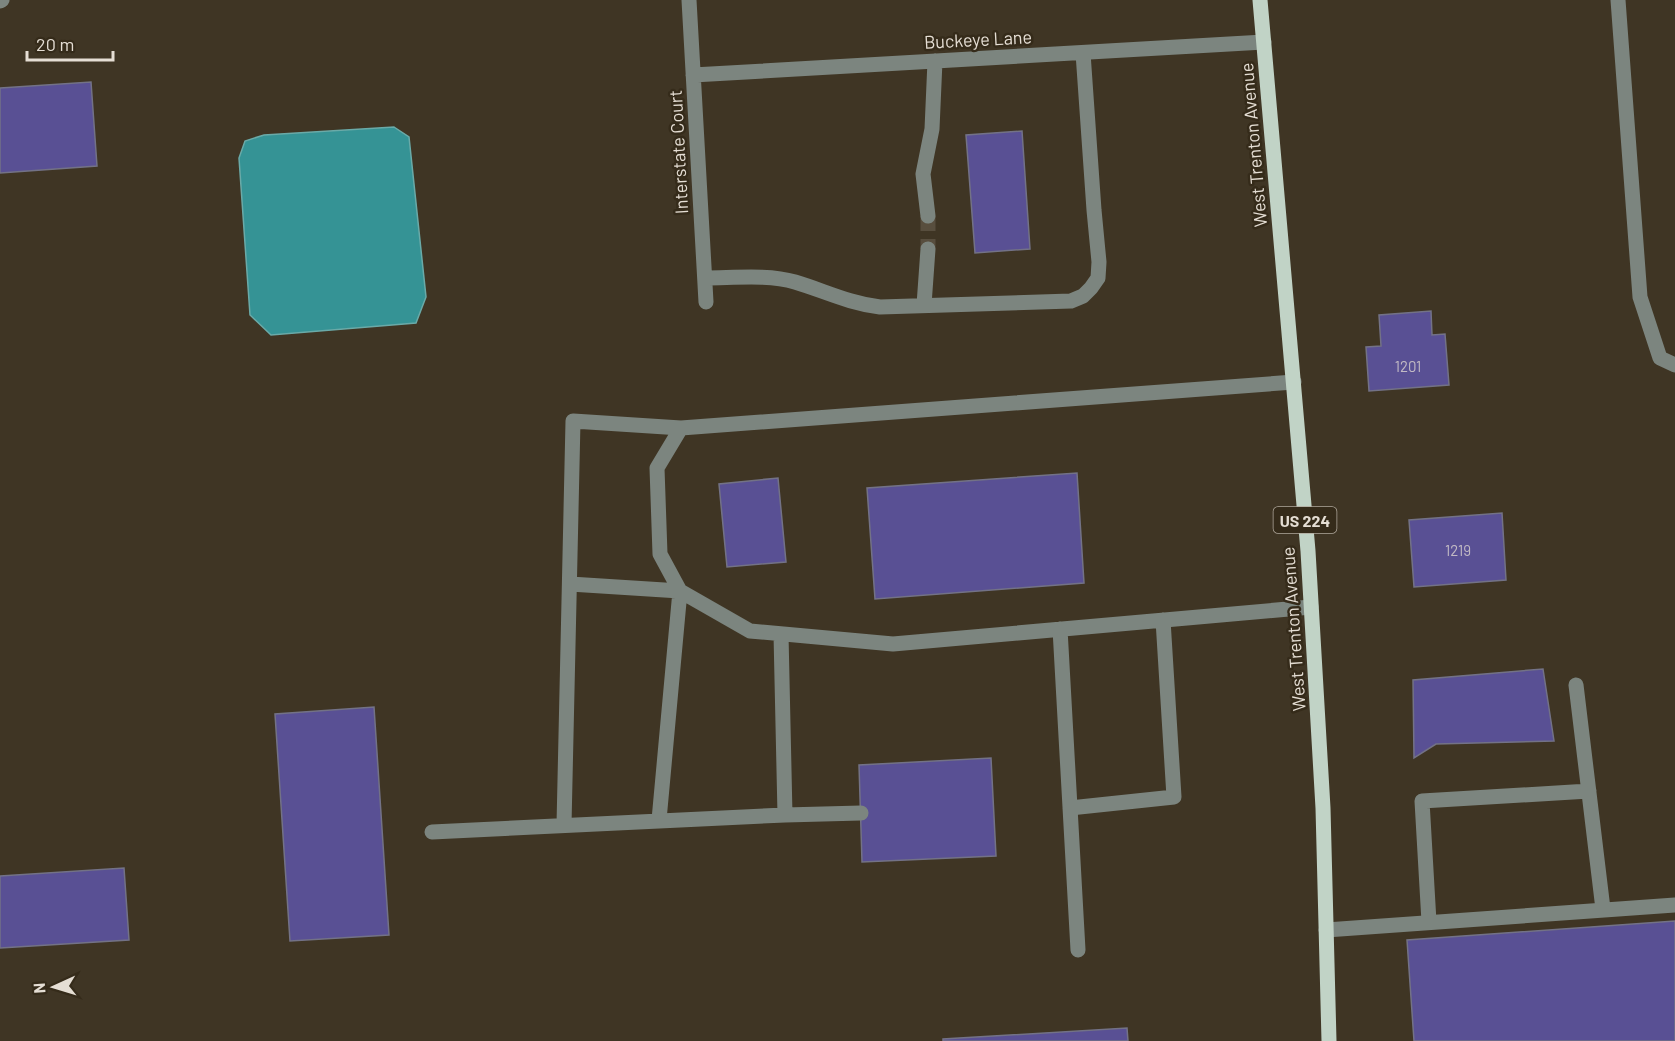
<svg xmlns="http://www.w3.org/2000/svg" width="1675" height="1041" font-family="Barlow,sans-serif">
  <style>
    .water { fill: #359395; stroke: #6aaaa8; stroke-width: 1.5 }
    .building { fill: #595094; stroke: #737286; stroke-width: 1.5 }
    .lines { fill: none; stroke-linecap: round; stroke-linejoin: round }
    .minor-tunnel { stroke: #584e3e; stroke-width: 15; stroke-dasharray: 15 8; stroke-linecap: butt }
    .minor { stroke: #7c857f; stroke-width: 15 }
    .major { stroke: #c1d3c6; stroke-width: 15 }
    .labels { text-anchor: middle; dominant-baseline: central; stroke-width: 5; stroke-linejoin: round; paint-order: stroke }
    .number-label { font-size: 15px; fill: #c2bac4 }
    .shield { fill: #352b1a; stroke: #b0a89c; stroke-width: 1.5 }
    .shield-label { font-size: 16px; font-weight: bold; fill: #e5ded4 }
    .street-label { font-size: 18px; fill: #e5ded4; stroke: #352b1a }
  </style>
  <rect width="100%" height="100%" fill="#3f3524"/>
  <path class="water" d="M394,127L409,137L426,297L416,323L271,335L250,315L239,158L245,141L264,135Z"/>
  <path class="building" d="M91,82L97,166L0,173V88Z
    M1022,131L1030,249L975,253L966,135Z
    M1431,311L1432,335L1445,334L1449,385L1369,391L1366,347L1381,346L1379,315Z
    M1077,473L1084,583L875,599L867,488Z
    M778,478L786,562L727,567L719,484Z
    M1502,513L1506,580L1414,587L1409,520Z
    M1543,669L1554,741L1436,744L1414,758L1413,680Z
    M374,707L389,935L290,941L275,714Z
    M991,758L996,856L862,862L859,765Z
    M124,868L129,940L0,948V876Z
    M1675,921V1041H1414L1407,940Z
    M1127,1028L1128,1041H943V1039Z"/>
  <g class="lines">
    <path class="minor-tunnel" d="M928,216V249"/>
    <path class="minor" d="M689,0L706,302
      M1618,0L1640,297L1660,358L1675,365
      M0,1L2,0
      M693,75L1264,42
      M928,216L923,174L932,129L935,61
      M705,278C733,278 768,274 795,282C825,291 848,303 880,307L1071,301L1083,296L1091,288L1098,278L1099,262L1094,210L1083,53
      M924,305L928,249
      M1294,382L681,428L657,468L660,554L680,591L750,631L893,644L1311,607
      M570,584L680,591L659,820
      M1060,629L1078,950
      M781,634L785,815
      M1576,685L1603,909
      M1070,808L1174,797L1163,620
      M564,825L573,421L681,428
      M432,832L785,815L861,813
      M1429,922L1422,801L1589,791
      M1326,930L1675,905"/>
    <path class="major" d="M1260,0L1308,551L1323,808L1329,1041"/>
  </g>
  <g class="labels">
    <g class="number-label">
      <text x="1408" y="366">1201</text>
      <text x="1458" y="550">1219</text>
    </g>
    <rect class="shield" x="1273.5" y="507" width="63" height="26" rx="4.5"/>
    <g class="shield-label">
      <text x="1305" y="520">US 224</text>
    </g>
    <g class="street-label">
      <text transform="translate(978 39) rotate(-3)">Buckeye Lane</text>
      <text transform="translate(1253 145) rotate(-95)">West Trenton Avenue</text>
      <text transform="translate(678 152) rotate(-93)">Interstate Court</text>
      <text transform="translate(1293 629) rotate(-94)">West Trenton Avenue</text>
    </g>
  </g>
  <g transform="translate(54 987) rotate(266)" stroke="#352b1a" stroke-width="4.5" paint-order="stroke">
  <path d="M0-4.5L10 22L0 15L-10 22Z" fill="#e5ded4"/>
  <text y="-9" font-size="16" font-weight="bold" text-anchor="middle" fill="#e5ded4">N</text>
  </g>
  <path d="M27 51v9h86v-9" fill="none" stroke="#e5ded4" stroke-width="3"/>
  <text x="36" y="51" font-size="18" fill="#e5ded4" stroke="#352b1a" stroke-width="4.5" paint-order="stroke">20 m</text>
</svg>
